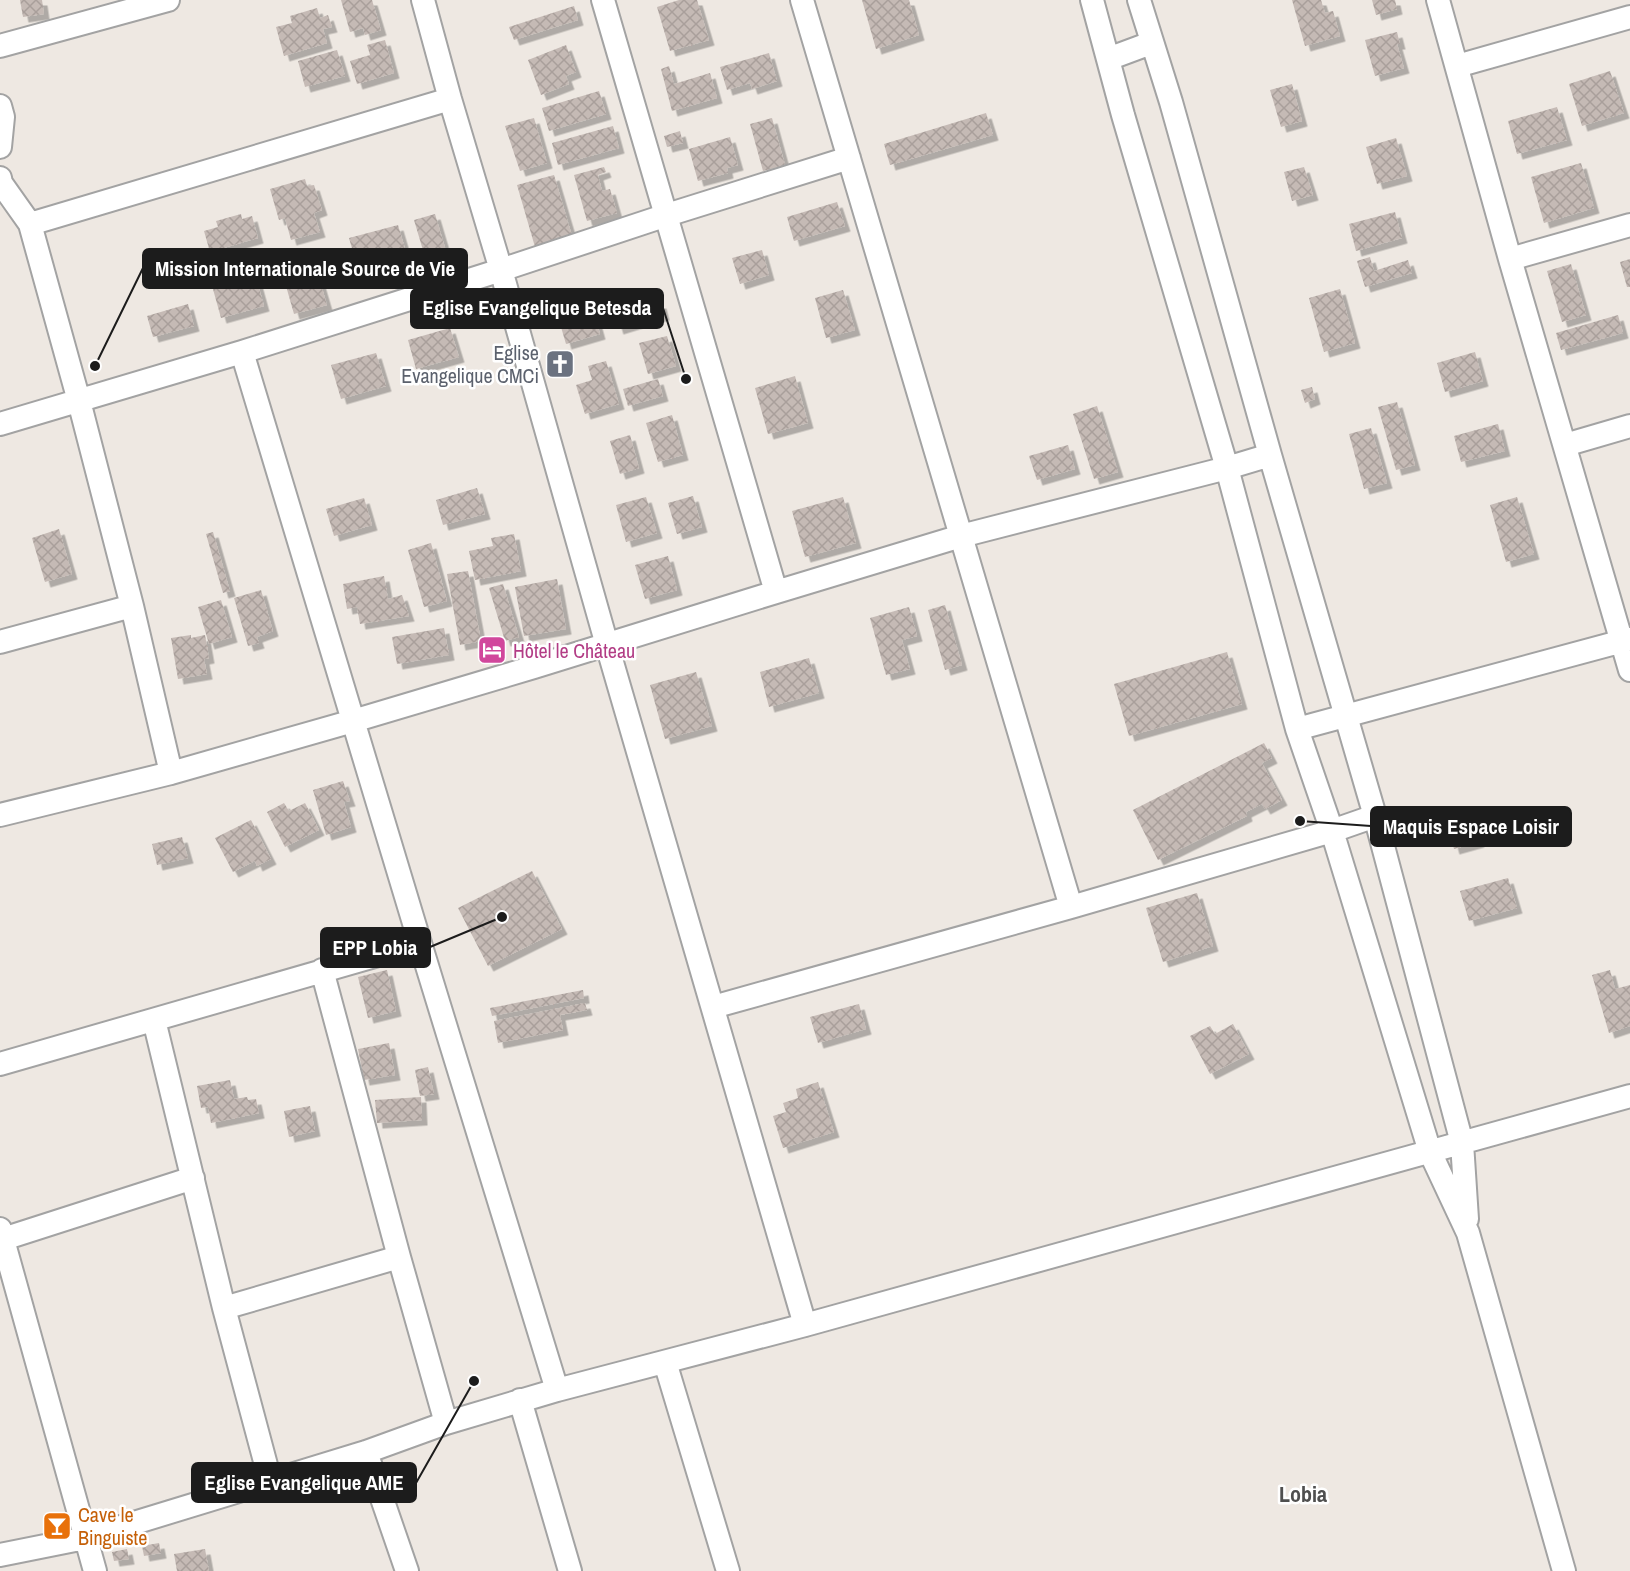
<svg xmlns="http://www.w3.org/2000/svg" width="1630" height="1571" font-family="'Archivo Narrow',sans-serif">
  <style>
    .building { fill: url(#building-cross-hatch); filter: url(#shadow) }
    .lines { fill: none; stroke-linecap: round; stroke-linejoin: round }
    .minor-casing { stroke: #a3a3a3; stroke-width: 26 }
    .minor { stroke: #fff; stroke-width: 22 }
    .labels { text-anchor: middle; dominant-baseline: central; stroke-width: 5; stroke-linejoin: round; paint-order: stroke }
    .worship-label { font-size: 20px; fill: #5b616d; stroke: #fff; text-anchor: end }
    .hotel-label { font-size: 20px; fill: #b23c85; stroke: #fff; text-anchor: start }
    .food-label { font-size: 20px; fill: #c56008; stroke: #fff; text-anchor: start }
    .quarter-label { font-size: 22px; font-weight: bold; fill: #4f4f4f; stroke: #fff }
    .leader { fill: none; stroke: #1c1c1c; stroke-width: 2 }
    .callout-dot { fill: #1c1c1c; stroke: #fff; stroke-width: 2 }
    .callout { fill: #1c1c1c; stroke: #1c1c1c; stroke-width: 2 }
    .callout-label { font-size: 21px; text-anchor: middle; font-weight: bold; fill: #fff }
  </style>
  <defs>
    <pattern id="building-cross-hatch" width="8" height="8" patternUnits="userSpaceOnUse" patternTransform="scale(1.5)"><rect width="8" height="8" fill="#c5bab5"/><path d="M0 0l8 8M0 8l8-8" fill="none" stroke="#a99f9b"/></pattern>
    <filter id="shadow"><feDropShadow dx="5.5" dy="5.5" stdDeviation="0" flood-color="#0004"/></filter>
  </defs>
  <rect width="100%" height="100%" fill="#eee8e2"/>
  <path class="building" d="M20,0H42L44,14L23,17Z
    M341,0H372L381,30L365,35L363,28L350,32Z
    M679,0H697L709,40L670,51L657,7Z
    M862,0H909L919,35L876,49Z
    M1292,0H1321L1325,13L1333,11L1340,36L1305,46Z
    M1372,0H1395L1397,9L1376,15Z
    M574,6L578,20L514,40L509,27Z
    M317,8L320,18L328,15L332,27L323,29L327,43L284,56L276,27L292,23L290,16Z
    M1397,32L1400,44H1397L1404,68L1375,76L1365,40Z
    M385,40L394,73L357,84L350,61L370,55L367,45Z
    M566,45L576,72L566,76L569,84L541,95L528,60Z
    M337,50L345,76L305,87L298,61Z
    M769,53L777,81L752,89L750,83L727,90L720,67Z
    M669,66L674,84L710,73L717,98L672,111L661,69Z
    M1610,71L1624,113L1582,126L1569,84Z
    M1292,84L1302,121L1281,127L1270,90Z
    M599,91L606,114L549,131L542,108Z
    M1557,107L1567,140L1517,154L1508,121Z
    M986,113L993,135L890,165L884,144Z
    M534,118L547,163L520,171L505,126Z
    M772,118L785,165L763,171L750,124Z
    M613,126L619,148L558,165L552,143Z
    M680,131L683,143L667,147L664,136Z
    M730,137L738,165L727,168L728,173L698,181L689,149Z
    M1396,138L1407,176L1377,184L1366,147Z
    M1581,163L1594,208L1544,223L1531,177Z
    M604,167L606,172L598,175L602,191L610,189L617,213L587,221L574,175Z
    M1304,167L1313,195L1292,201L1284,172Z
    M554,175L572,236L535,247L517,185Z
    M305,179L307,186L314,185L322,210L314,213L320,232L291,240L285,218L279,220L270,189Z
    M837,202L845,226L794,241L787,217Z
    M1395,212L1402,238L1356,251L1349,224Z
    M241,214L242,219L252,216L258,238L210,252L204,231L218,227L216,221Z
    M435,214L446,251L425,257L414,220Z
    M398,225L408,259L372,269L370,262L357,266L349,238Z
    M762,250L769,275L740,284L732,258Z
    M303,251L308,270L316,268L327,305L294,314L278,258Z
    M1370,257L1374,271L1408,260L1412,273L1365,287L1357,261Z
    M1630,259V287H1627L1620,262Z
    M1571,264L1586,315L1562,322L1547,271Z
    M254,270L264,306L221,318L211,282Z
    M651,288L655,304L661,303L664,315L618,329L609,300Z
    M1340,289L1355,343L1324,352L1309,298Z
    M843,290L855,330L826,338L815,298Z
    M588,291L600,334L566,344L553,300Z
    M188,304L194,326L153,337L147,316Z
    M1618,315L1623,333L1561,350L1556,333Z
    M450,328L459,357L416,369L408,340Z
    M667,336L676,366L648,374L639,343Z
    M1475,352L1483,381L1445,392L1437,363Z
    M376,353L386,386L341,399L331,365Z
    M606,361L619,404L585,414L576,385L592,380L588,366Z
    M795,376L808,423L768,434L755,388Z
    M658,379L663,396L628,406L623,389Z
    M1312,387L1315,399L1305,403L1301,390Z
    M1397,402L1415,465L1396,470L1378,407Z
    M1097,406L1118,472L1094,479L1073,414Z
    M672,415L683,455L658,462L646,423Z
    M1498,424L1505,451L1461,462L1454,436Z
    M1371,428L1387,483L1364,489L1349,434Z
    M630,435L639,468L620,474L610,441Z
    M1068,445L1075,469L1037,480L1029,456Z
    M477,488L485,514L443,525L436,500Z
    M693,496L702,527L677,534L668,503Z
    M646,497L657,533L626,542L616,505Z
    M843,497L856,543L805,557L792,511Z
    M1517,497L1534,554L1506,562L1490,505Z
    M364,498L372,525L334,536L326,509Z
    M59,529L72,574L45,582L32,538Z
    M213,532L230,591L223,593L206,534Z
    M514,534L521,571L475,580L469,551L493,546L491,538Z
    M431,543L447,601L424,607L408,550Z
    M668,556L677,590L645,599L635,565Z
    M468,571L481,641L460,645L447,574Z
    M384,576L388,599L402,595L409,616L360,624L357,607L347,609L343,584Z
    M557,579L566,629L524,636L515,587Z
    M503,584L519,637L505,641L489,588Z
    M261,590L273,631L257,637L259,643L248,646L234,598Z
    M221,600L232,637L209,644L198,607Z
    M945,605L962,665L945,670L928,610Z
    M909,607L917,636L902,640L910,669L886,675L870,618Z
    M444,628L449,655L397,664L392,637Z
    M191,635V638L205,635L209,658L204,659L207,674L178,679L171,638Z
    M1227,652L1242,704L1129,736L1114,684Z
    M809,658L819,693L769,707L760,672Z
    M696,672L712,726L665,739L650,685Z
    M1264,743L1272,758L1262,763L1282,800L1265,809L1262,804L1246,812L1247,816L1158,860L1133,810Z
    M343,781L350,801L344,802L351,827L326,835L313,790Z
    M284,803L289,811L305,803L319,830L285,847L267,812Z
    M251,820L271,859L257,866L255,861L233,872L215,838Z
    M1474,824L1479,842L1454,849L1449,831Z
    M182,837L188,858L157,865L152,844Z
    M532,871L562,929L488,966L458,908Z
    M1508,878L1517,908L1469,921L1460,891Z
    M1197,893L1213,946L1163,962L1146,908Z
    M387,970L396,1011L368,1018L358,977Z
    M1610,970L1615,989L1630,985V1026L1609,1033L1592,975Z
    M583,990L584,998L492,1016L490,1008Z
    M585,1003L587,1010L560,1015L563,1030L498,1043L494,1021Z
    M859,1004L866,1029L818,1043L810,1017Z
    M1233,1024L1249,1054L1210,1074L1190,1036L1210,1026L1215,1034Z
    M389,1043L395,1075L364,1080L358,1049Z
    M428,1067L434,1094L420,1096L415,1070Z
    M230,1080L234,1099L247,1097L248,1100L256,1099L259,1113L211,1123L208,1107L201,1108L197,1086Z
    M818,1082L834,1132L783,1148L773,1116L786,1112L783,1103L798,1098L796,1089Z
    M421,1097L422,1120L377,1123L375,1100Z
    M310,1106L315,1131L289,1137L284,1111Z
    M159,1543L161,1553L144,1556L142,1546Z
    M127,1549L129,1559L114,1561L112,1552Z
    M205,1549L209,1571H177L174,1554Z"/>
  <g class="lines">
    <g class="minor-casing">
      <path id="minor" d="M423,0L450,99L501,270L607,645L805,1325
        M603,0L776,592
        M802,0L1071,907
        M1092,0L1123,115L1227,468L1297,729L1332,831L1430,1152L1468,1233L1564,1571
        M1139,0L1171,102L1270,455L1375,816L1462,1143L1467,1219
        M1438,0L1510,259L1630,670
        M0,46L168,0
        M1108,59L1151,43
        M1457,66L1630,17
        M0,106L3,117L0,147
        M0,178L1,183L30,224L79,401L132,606L171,773
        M30,224L450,99
        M1510,259L1630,225
        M242,352L420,943L557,1390
        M0,424L242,352L501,270L667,215L849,158
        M1565,445L1630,426
        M0,642L132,606
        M1297,729L1630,639
        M0,815L171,773L353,721L534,667L776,592L961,536L1227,468L1270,455
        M322,970L399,1257L446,1423
        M713,1007L1071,907L1332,831L1375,816
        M154,1020L224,1308L270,1480
        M0,1064L420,943
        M0,1229L95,1571
        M0,1240L193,1178
        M224,1308L399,1257
        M665,1362L728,1571
        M520,1400L570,1571
        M366,1452L407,1571
        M0,1555L85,1538L366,1452L446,1423L557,1390L805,1325L1630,1096"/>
    </g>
    <use href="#minor" class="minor"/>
  </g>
  <defs>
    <g id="church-square" transform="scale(1.5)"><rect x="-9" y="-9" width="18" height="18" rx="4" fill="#6b7280" stroke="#fff"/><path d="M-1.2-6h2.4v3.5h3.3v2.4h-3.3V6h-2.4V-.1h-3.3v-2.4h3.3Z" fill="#fff"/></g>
    <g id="hotel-square" transform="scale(1.5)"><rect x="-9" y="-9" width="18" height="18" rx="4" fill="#d1479c" stroke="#fff"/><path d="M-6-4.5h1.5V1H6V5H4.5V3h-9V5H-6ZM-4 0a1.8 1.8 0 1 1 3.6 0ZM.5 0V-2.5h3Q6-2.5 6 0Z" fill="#fff"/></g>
    <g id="bar-square" transform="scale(1.5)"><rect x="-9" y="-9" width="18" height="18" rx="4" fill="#e8710a" stroke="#fff"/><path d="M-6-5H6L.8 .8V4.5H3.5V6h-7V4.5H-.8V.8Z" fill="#fff"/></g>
  </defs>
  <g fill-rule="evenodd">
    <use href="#church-square" x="560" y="364"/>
    <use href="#hotel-square" x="492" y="650"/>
    <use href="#bar-square" x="57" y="1526"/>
  </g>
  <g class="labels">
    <g class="worship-label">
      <text x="539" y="352">Eglise<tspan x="539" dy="23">Evangelique CMCi</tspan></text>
    </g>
    <g class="hotel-label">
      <text x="513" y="650">Hôtel le Château</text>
    </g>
    <g class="food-label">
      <text x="78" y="1514">Cave le<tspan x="78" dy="23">Binguiste</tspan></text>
    </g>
    <g class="quarter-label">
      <text x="1303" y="1494">Lobia</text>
    </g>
  </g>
  <path class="leader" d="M95 366L143 268M686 379L663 308M1300 821L1371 826M502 917L430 947M474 1381L416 1483"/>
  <g class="callout-dot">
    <circle cx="95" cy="366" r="6"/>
    <circle cx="686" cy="379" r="6"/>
    <circle cx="1300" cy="821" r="6"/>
    <circle cx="502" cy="917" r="6"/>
    <circle cx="474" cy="1381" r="6"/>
  </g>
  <g class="callout">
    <rect x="143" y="249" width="324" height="39" rx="6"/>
    <rect x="411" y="289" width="252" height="39" rx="6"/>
    <rect x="1371" y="807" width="200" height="39" rx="6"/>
    <rect x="321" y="928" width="109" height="39" rx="6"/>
    <rect x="192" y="1463" width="224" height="39" rx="6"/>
  </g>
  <g class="callout-label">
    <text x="305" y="276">Mission Internationale Source de Vie</text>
    <text x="537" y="315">Eglise Evangelique Betesda</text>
    <text x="1471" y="834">Maquis Espace Loisir</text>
    <text x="375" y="955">EPP Lobia</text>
    <text x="304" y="1490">Eglise Evangelique AME</text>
  </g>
</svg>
